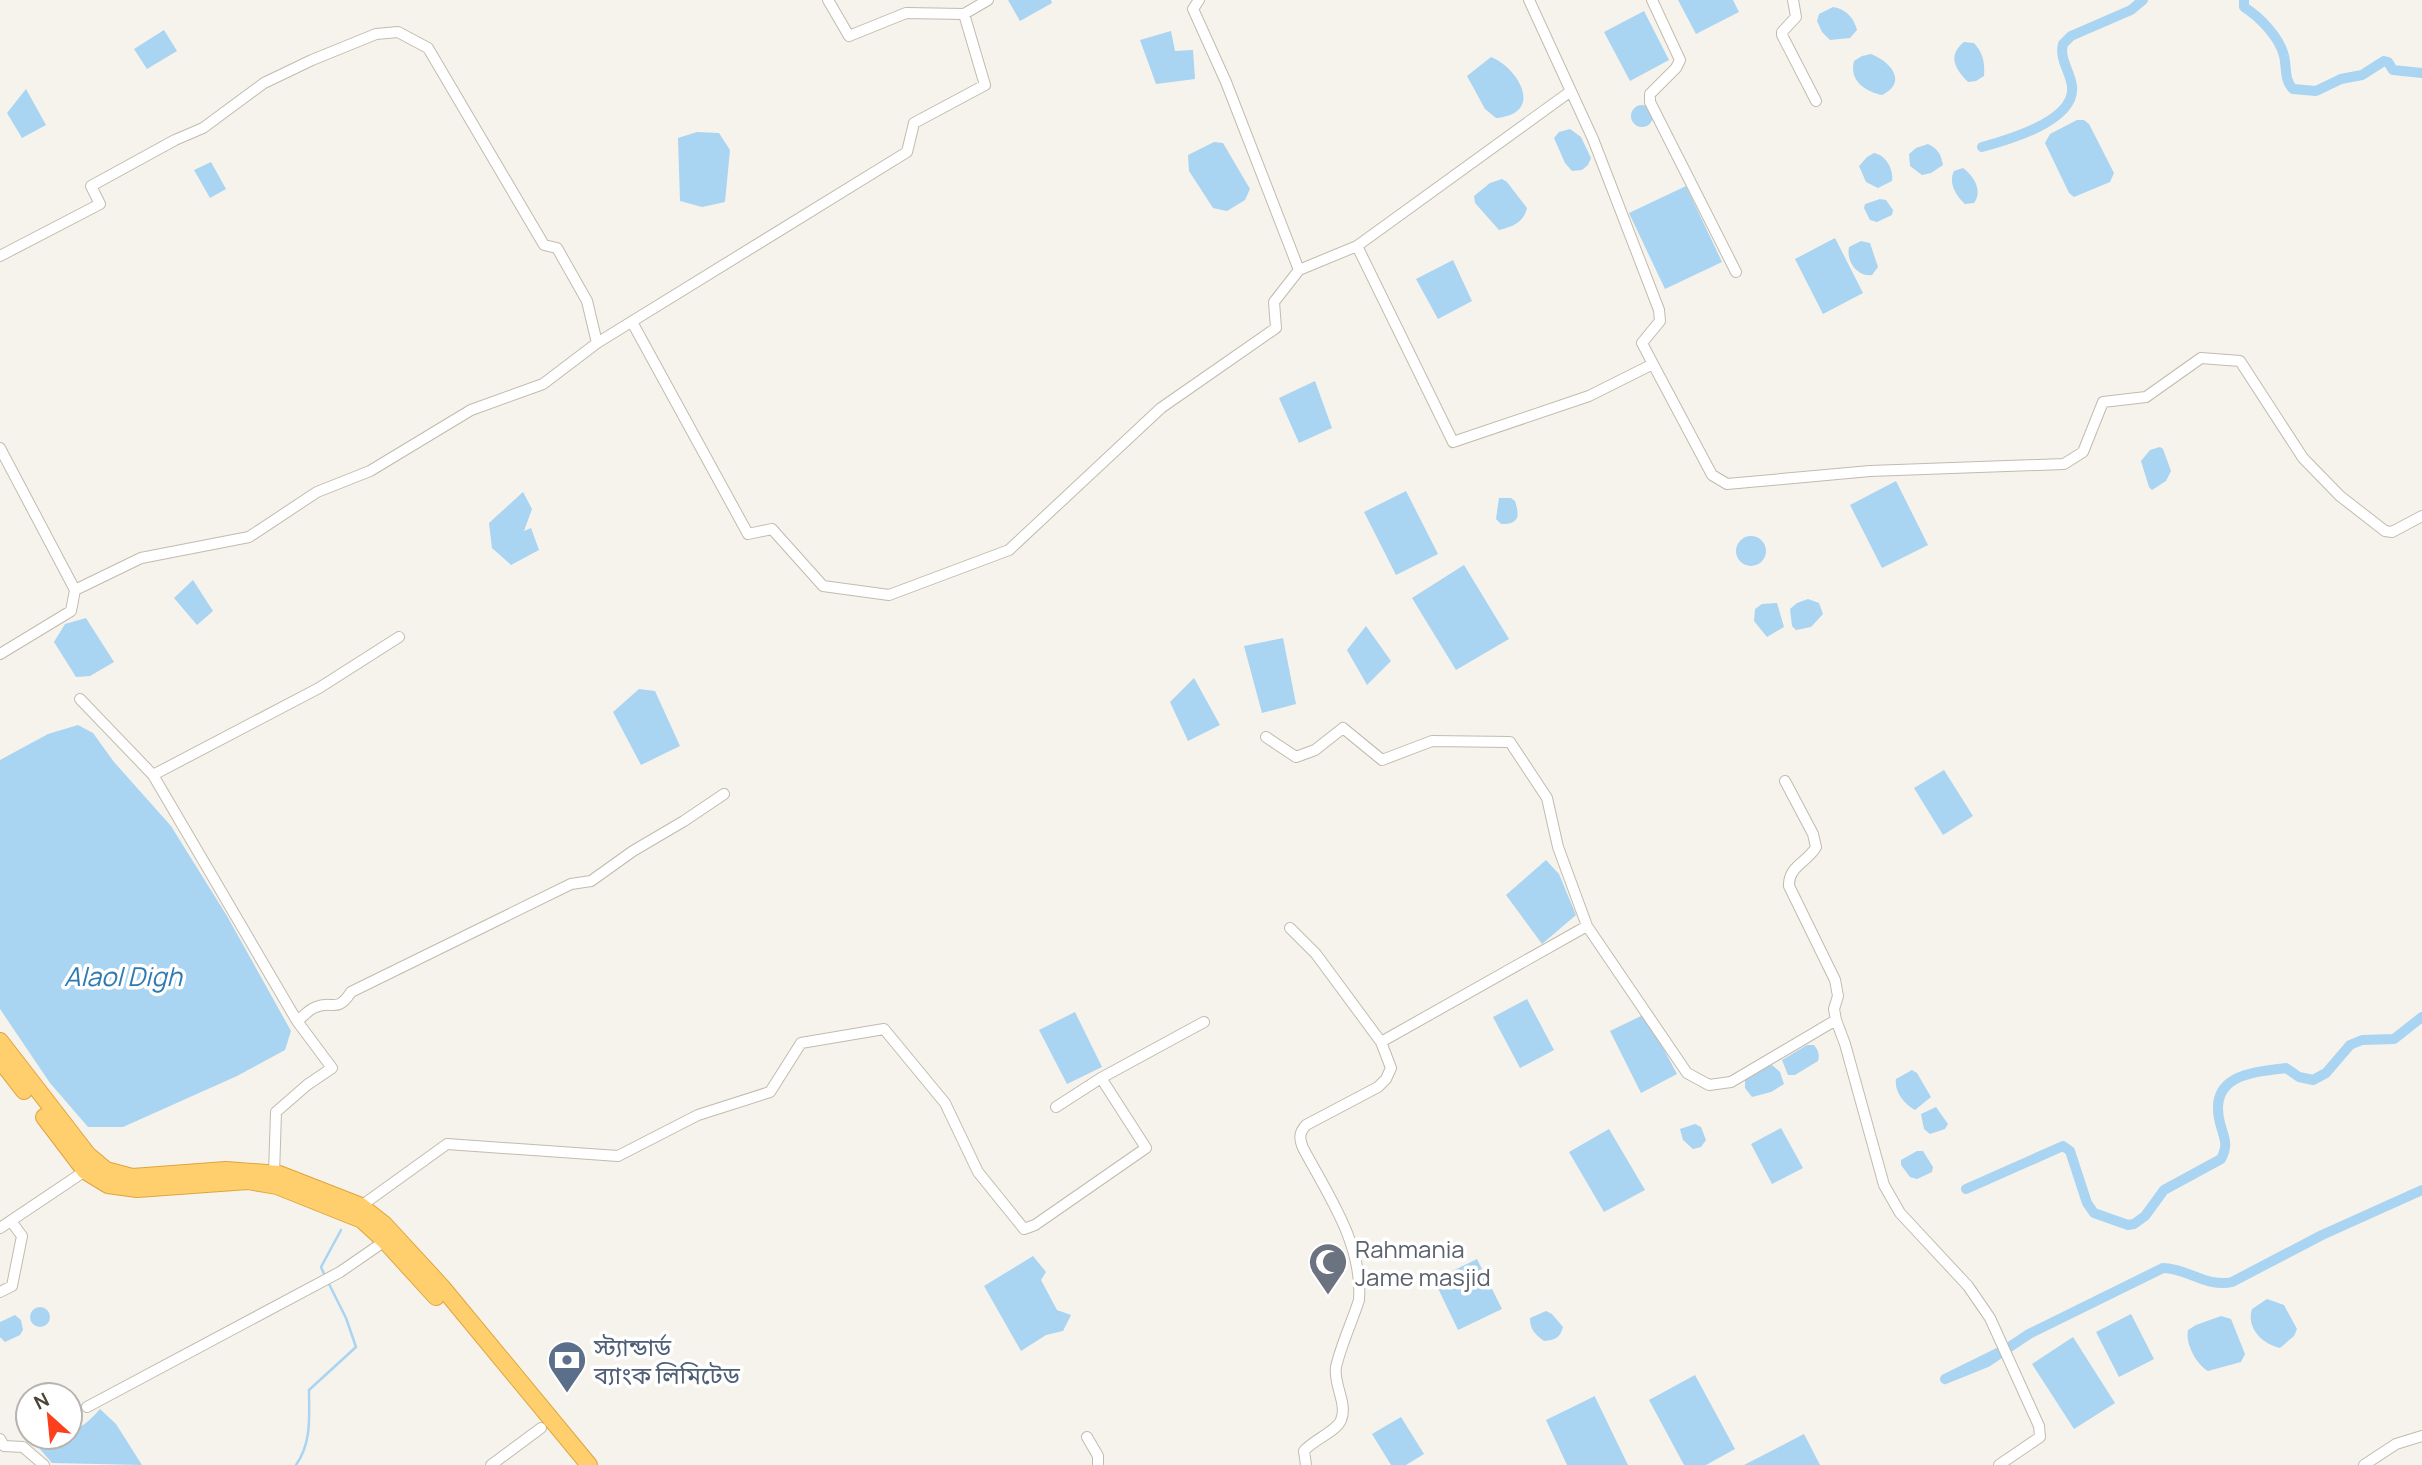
<svg xmlns="http://www.w3.org/2000/svg" width="2422" height="1465" font-family="Manrope,'Noto Sans Bengali',sans-serif">
  <style>
    .water { fill: #a9d4f2 }
    .lines { fill: none; stroke-linecap: round; stroke-linejoin: round }
    .stream { stroke: #a9d4f2; stroke-width: 2.5 }
    .canal { stroke: #a9d4f2; stroke-width: 10 }
    .minor-casing { stroke: #c2bbae; stroke-width: 12 }
    .highway-casing { stroke: #e0a43c; stroke-width: 18 }
    .minor { stroke: #fff; stroke-width: 10 }
    .highway { stroke: #ffcf6e; stroke-width: 16 }
    .labels { text-anchor: middle; dominant-baseline: central; stroke-width: 7; stroke-linejoin: round; paint-order: stroke }
    .worship-label { font-size: 24px; fill: #5b616d; stroke: #fff; text-anchor: start }
    .service-label { font-size: 24px; fill: #4e5e75; stroke: #fff; text-anchor: start }
    .water-label { font-size: 26px; font-style: italic; fill: #2e7ab2; stroke: #fff }
  </style>
  <rect width="100%" height="100%" fill="#f6f3ec"/>
  <path class="water" d="M1008,0H1051L1052,3L1020,21Z
    M1678,0H1733L1739,12L1696,34Z
    M1833,7C1846,9 1854,18 1857,30L1850,38L1830,40L1822,32L1817,21L1819,14Z
    M1644,11L1669,60L1630,81L1604,32Z
    M164,30L177,51L147,69L134,49Z
    M1171,31L1175,51L1193,50L1195,79L1156,84L1140,40Z
    M1964,42L1974,43C1983,53 1985,62 1984,76L1976,81L1968,82C1955,69 1947,56 1964,42Z
    M1871,54C1891,62 1908,82 1882,95C1865,91 1849,81 1854,61L1862,56Z
    M1491,57C1516,66 1547,113 1496,118L1485,109L1467,76Z
    M26,89L46,125L22,138L7,113Z
    M1631 116a11 11 0 1 1 22 0a11 11 0 1 1-22 0Z
    M2077,120H2084L2089,124L2114,173L2110,182L2074,197L2069,193L2045,143L2050,134Z
    M1570,129L1581,137L1591,158L1588,165L1582,170L1572,171L1565,163L1554,138L1559,132Z
    M697,132L719,133L730,150L725,202L702,207L680,201L678,138Z
    M1214,142L1223,143L1250,189L1245,200L1227,211L1213,208L1189,171L1188,155Z
    M1928,144C1938,149 1941,154 1943,165L1931,173L1922,175L1910,166L1909,154L1916,148Z
    M1874,153C1886,155 1894,170 1892,181L1878,188L1866,182L1859,166L1867,157Z
    M211,162L226,189L210,198L194,170Z
    M1963,168C1974,176 1983,191 1974,203L1965,204C1956,196 1948,183 1954,171Z
    M1502,179L1507,182L1527,208C1523,223 1514,226 1499,230L1475,203L1474,196L1490,183Z
    M1686,186L1722,262L1665,289L1629,213Z
    M1880,199L1886,200L1893,210L1892,215L1877,222L1870,220L1864,208L1865,204Z
    M1835,238L1863,293L1823,314L1795,259Z
    M1861,241L1870,243L1878,267L1872,275C1857,277 1846,261 1849,247Z
    M1453,260L1472,301L1438,319L1416,279Z
    M1315,381L1332,428L1299,443L1279,398Z
    M2160,447L2163,449L2171,471L2166,481L2152,490L2149,487L2141,461L2150,450Z
    M1896,481L1928,545L1882,568L1850,505Z
    M1406,491L1438,554L1396,575L1364,512Z
    M523,492L532,509L524,531L531,528L539,550L511,565L492,548L489,523Z
    M1499,498H1511L1515,501C1520,517 1519,524 1501,524L1496,519Z
    M1736 551a15 15 0 1 1 30 0a15 15 0 1 1-30 0Z
    M1464,565L1509,639L1456,670L1412,598Z
    M193,580L213,611L197,625L174,598Z
    M1808,599L1819,603L1823,614L1811,627L1796,630L1792,626L1790,609L1797,603Z
    M1777,603L1784,627L1767,637L1754,621L1755,609L1762,604Z
    M86,618L114,662L90,676L76,677L54,642L65,624Z
    M1366,626L1391,661L1367,685L1347,650Z
    M1283,638L1296,704L1262,713L1244,646Z
    M1194,678L1220,725L1188,741L1170,702Z
    M639,689L655,691L680,746L641,765L613,712Z
    M78,725L93,733L114,762L171,826L227,916L291,1031L285,1050L237,1076L123,1127H88L50,1083L0,1009V760L48,734Z
    M1944,770L1973,816L1943,835L1914,788Z
    M1546,860L1559,874L1576,915L1542,944L1506,895Z
    M1527,999L1554,1050L1520,1068L1493,1017Z
    M1075,1012L1102,1067L1067,1084L1039,1030Z
    M1645,1014L1677,1074L1641,1093L1610,1031Z
    M1807,1045H1814C1818,1050 1820,1054 1818,1061L1795,1075H1788L1782,1060Z
    M1772,1065L1780,1072L1784,1084L1771,1092L1752,1097L1745,1088V1080L1767,1066Z
    M1912,1070L1917,1073L1931,1097L1915,1110C1904,1104 1894,1091 1896,1079Z
    M1936,1107L1948,1124L1945,1129L1930,1134L1924,1129L1921,1114Z
    M1695,1124L1701,1127L1706,1140L1701,1147L1693,1149L1683,1140L1680,1129Z
    M1781,1128L1803,1168L1772,1184L1751,1144Z
    M1609,1129L1645,1190L1604,1212L1569,1152Z
    M1917,1151H1923L1933,1167L1932,1172L1917,1179L1910,1177L1901,1165V1160Z
    M1033,1256L1046,1272L1041,1280L1057,1310L1071,1315L1063,1331L1046,1335L1021,1351L984,1286Z
    M1477,1259L1502,1309L1458,1330L1434,1280Z
    M2267,1299L2284,1305L2297,1329L2294,1336L2280,1348C2262,1344 2246,1328 2252,1309Z
    M30 1317a10 10 0 1 1 20 0a10 10 0 1 1-20 0Z
    M1546,1311L1552,1314L1563,1327C1560,1338 1555,1340 1544,1341C1535,1334 1530,1330 1530,1318Z
    M2131,1314L2154,1359L2119,1377L2096,1332Z
    M15,1315L21,1320L23,1330L20,1335L5,1342L0,1337V1322Z
    M2221,1316L2231,1319L2245,1354L2241,1362L2208,1371C2196,1364 2185,1343 2188,1330L2196,1325Z
    M2073,1337L2115,1403L2074,1429L2032,1364Z
    M1695,1375L1735,1449L1706,1465H1684L1649,1400Z
    M1595,1396V1397L1628,1465H1567L1546,1420Z
    M100,1409L116,1424L142,1465L52,1463L33,1441V1437H70V1430C82,1429 92,1418 100,1409Z
    M1401,1417L1424,1454L1406,1465H1391L1372,1434Z
    M1804,1434L1820,1465H1744Z"/>
  <g class="lines">
    <path class="stream" d="M325,1276L321,1267L341,1230
      M296,1465C312,1442 309,1417 309,1390L356,1347L346,1318L328,1282"/>
    <path class="canal" d="M2244,0V7C2260,17 2280,38 2284,56C2287,68 2284,80 2293,89L2316,91L2341,79L2362,75L2384,61L2388,62L2393,70L2422,73
      M1982,147C2008,140 2076,121 2072,86C2070,71 2059,59 2063,44L2071,36L2131,10L2143,0
      M1966,1189L2063,1146L2070,1151L2087,1203L2094,1213L2128,1225L2134,1224L2145,1216L2164,1190L2221,1159C2229,1144 2224,1138 2220,1123C2208,1076 2250,1072 2286,1068L2299,1077L2313,1080L2326,1073L2350,1045L2362,1040L2394,1039L2422,1017
      M2008,1348L1945,1379L1987,1362L2029,1334L2163,1268C2187,1268 2207,1288 2232,1282L2322,1235L2422,1190"/>
    <g class="minor-casing">
      <path id="minor" d="M828,0L849,36L906,13L964,14
        M1652,0L1680,60L1676,68L1650,94V102L1736,272
        M1793,0L1796,17L1782,32V35L1816,101
        M1357,246L1453,442L1589,396L1653,364L1642,343L1660,321L1659,310L1593,139L1529,0
        M0,256L100,204L91,186L175,140L203,128L264,83L312,60L376,34L398,32L428,48L544,245L557,248L587,301L597,343
        M1299,270L1357,246L1571,91
        M632,322L748,534L772,529L823,586L889,595L1009,550L1161,408L1276,328L1274,302L1299,270L1226,82L1193,9L1199,0
        M1653,364L1712,475L1727,484L1870,471L2064,464L2083,452L2103,402L2146,397L2201,358L2240,361L2303,458L2340,496L2385,531L2392,532L2422,516
        M0,448L75,590
        M0,654L71,611L75,590L141,558L249,537L317,492L370,471L471,410L543,384L597,343L907,152L914,123L985,85L964,14L988,0
        M80,699L153,775L297,1021
        M1266,737L1296,757L1315,750L1343,728L1382,760L1432,741L1510,742L1547,798L1558,847L1587,926L1381,1042L1391,1068L1386,1079L1378,1087L1306,1125C1299,1133 1299,1138 1303,1148C1328,1195 1363,1244 1359,1300C1352,1322 1341,1345 1336,1367C1333,1384 1348,1404 1341,1420C1337,1431 1313,1440 1304,1451L1306,1465
        M153,775L319,688L399,637
        M1785,781L1813,834L1816,847C1808,862 1788,866 1789,886L1835,980L1838,996L1834,1009L1836,1020L1845,1044L1884,1185L1900,1213L1968,1286L1990,1318L2039,1426L2040,1437L1999,1465
        M1587,926L1687,1073L1709,1085L1731,1082L1836,1020
        M1290,928L1316,954L1381,1042
        M1101,1078L1204,1022
        M274,1174L276,1112L307,1085L332,1068L297,1021C303,1017 309,1009 316,1007C332,1000 337,1014 351,992L571,884L591,881L633,851L684,821L724,794
        M361,1206L447,1144L618,1156L698,1115L770,1092L801,1043L884,1029L945,1103L978,1172L1024,1229L1035,1225L1146,1148L1101,1078L1056,1107
        M0,1228L85,1171
        M0,1292L12,1286L22,1236L11,1221
        M87,1407L340,1272L385,1241
        M1087,1437L1098,1456V1465
        M0,1439L4,1446L23,1447L44,1465
        M491,1465L541,1428
        M2364,1465L2396,1444L2422,1436"/>
    </g>
    <g class="highway-casing">
      <path id="highway" d="M0,1041L88,1155L106,1170L132,1177L226,1170L279,1174L361,1206L384,1224L442,1287L589,1465
        M0,1060L24,1091
        M44,1117L85,1171L108,1185L137,1189L248,1181L277,1186L362,1220L385,1241L436,1297"/>
    </g>
    <use href="#minor" class="minor"/>
    <use href="#highway" class="highway"/>
  </g>
  <defs>
    <g id="mosque-pin" transform="scale(2.0125)"><path d="M0 17L-7.5 6A9.5 9.5 0 1 1 7.5 6Z" fill="#6b7280" stroke="#fff"/><path d="M3.5-4.9A6 6 0 1 0 3.5 4.9A5 5 0 1 1 3.5-4.9Z" fill="#fff"/></g>
    <g id="bank-pin" transform="scale(2.0125)"><path d="M0 17L-7.5 6A9.5 9.5 0 1 1 7.5 6Z" fill="#5c6f8a" stroke="#fff"/><path d="M-6-4H6V4H-6ZM0-2.3a2.3 2.3 0 1 0 0 4.6a2.3 2.3 0 1 0 0-4.6Z" fill="#fff"/></g>
  </defs>
  <g fill-rule="evenodd">
    <use href="#mosque-pin" x="1328" y="1262"/>
    <use href="#bank-pin" x="567" y="1360"/>
  </g>
  <g class="labels">
    <g class="worship-label">
      <text x="1355" y="1248">Rahmania<tspan x="1355" dy="28">Jame masjid</tspan></text>
    </g>
    <g class="service-label">
      <text x="594" y="1346">স্ট্যান্ডার্ড<tspan x="594" dy="28">ব্যাংক লিমিটেড</tspan></text>
    </g>
    <g class="water-label">
      <text x="123" y="976">Alaol Digh</text>
    </g>
  </g>
  <g transform="translate(49 1416) rotate(333)"><circle r="33" fill="#ffffff" stroke="#b7b4b0" stroke-width="2"/>
  <path d="M0-5L12 26L0 18L-12 26Z" fill="#fc3f1d"/>
  <text y="-10" font-size="19" font-weight="bold" text-anchor="middle" fill="#4b4439">N</text>
  </g>
</svg>
